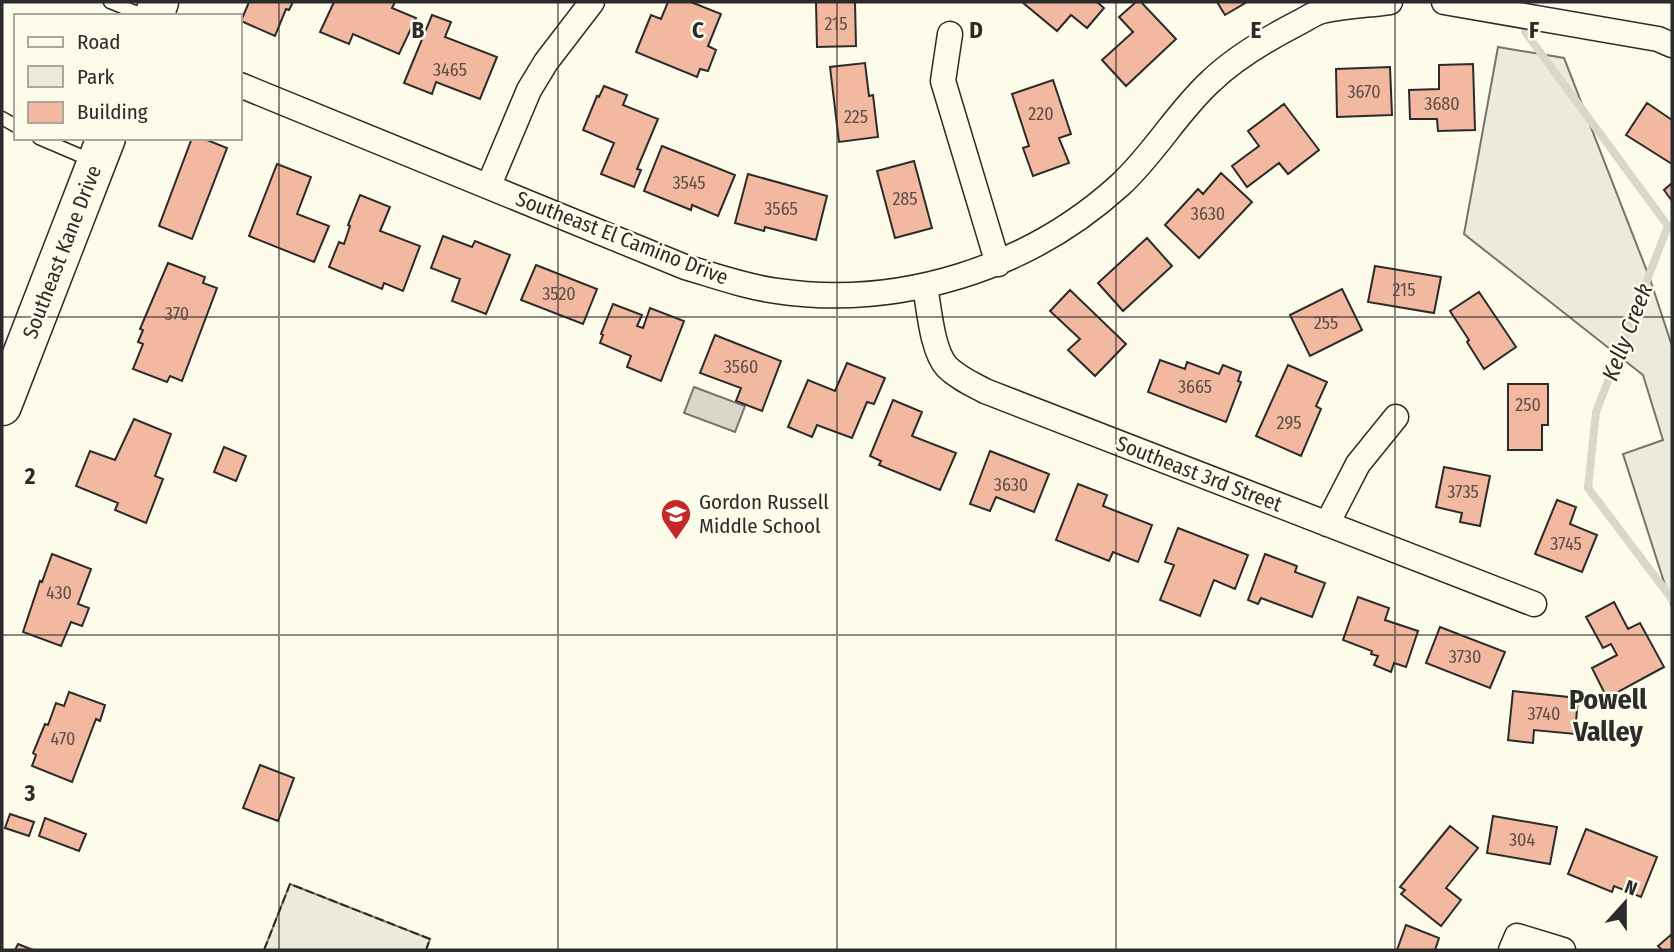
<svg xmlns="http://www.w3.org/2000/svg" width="1674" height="952" font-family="'Fira Sans Condensed',sans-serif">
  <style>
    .green { fill: #ecebdb; stroke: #74746e; stroke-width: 2 }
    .water { fill: #d8d7c9; stroke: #74746e; stroke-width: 2 }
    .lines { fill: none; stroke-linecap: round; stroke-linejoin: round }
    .stream { stroke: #d8d7c9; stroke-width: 8 }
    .building { fill: #f2b8a0; stroke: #2b2b2b; stroke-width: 2 }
    .lane-casing { stroke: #2b2b2b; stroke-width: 15 }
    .street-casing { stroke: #2b2b2b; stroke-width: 27 }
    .primary-casing { stroke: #2b2b2b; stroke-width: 41 }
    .lane { stroke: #fdfbea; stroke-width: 12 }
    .street { stroke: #fdfbea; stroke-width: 24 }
    .primary { stroke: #fdfbea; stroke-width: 38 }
    .fence { stroke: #2b2b2b; stroke-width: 2; stroke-dasharray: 9 3.5; stroke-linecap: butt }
    .grid { fill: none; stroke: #2b2b2b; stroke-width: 2; stroke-opacity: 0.55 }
    .labels { text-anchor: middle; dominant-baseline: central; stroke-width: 5; stroke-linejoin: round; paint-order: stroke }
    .number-label { font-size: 18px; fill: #5d4e48 }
    .street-label { font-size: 21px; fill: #2b2b2b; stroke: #fdfbea }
    .poi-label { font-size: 21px; fill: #2b2b2b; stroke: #fdfbea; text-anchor: start }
    .water-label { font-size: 23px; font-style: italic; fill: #2b2b2b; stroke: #fdfbea }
    .district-label { font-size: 28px; font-weight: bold; fill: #2b2b2b; stroke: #fdfbea }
    .grid-label { font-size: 23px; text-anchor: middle; font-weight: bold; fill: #2b2b2b; stroke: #fdfbea; stroke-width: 5; stroke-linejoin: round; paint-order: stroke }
  </style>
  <rect width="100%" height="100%" fill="#fdfbea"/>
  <path class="green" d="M1498,47L1564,58L1650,279L1672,346V607L1623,454L1663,440L1643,375L1464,234Z
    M290,884L430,939L426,950H264Z"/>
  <path class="water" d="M694,387L745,406L735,432L684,413Z"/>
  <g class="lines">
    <path class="stream" d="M1519,2L1526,33L1668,226L1596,412L1588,488L1672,599"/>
  </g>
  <path class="building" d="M249,2H293L289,10L286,9L275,36L241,21Z
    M334,2H395L392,8L416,18L399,54L353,34L349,44L320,32Z
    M668,2H691L721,14L708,46L716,50L708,71L700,69L697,77L636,52L651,15L661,19Z
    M816,2H855L856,46L817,47Z
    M1022,2H1097L1104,8L1087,28L1071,15L1057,31Z
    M1136,2H1141L1176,39L1126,86L1102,60L1133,32L1119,17Z
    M1217,2H1247L1225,15Z
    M432,15L451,22L445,37L497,57L480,99L436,82L432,94L404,83Z
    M865,63L869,96L873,95L878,137L839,142L830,67Z
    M1473,64L1475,130L1438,131L1437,119H1410L1409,90L1439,89V65Z
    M1390,67L1392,115L1337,117L1336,69Z
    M1053,80L1071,134L1059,138L1069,163L1033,176L1023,148L1029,146L1012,94Z
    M604,86L627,95L623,105L658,119L637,169L641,170L634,187L601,174L614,143L583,130L597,96L599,97Z
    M1647,103L1672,120V164L1626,135Z
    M1284,104L1319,150L1288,174L1279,163L1247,187L1232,166L1259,146L1248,131Z
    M192,138H202L227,148L192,239L159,226Z
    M662,146L735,175L718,216L692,205L691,210L644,191Z
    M914,161L932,228L895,238L877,171Z
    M277,164L311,177L297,214L329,226L314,262L249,236Z
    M1221,173L1252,202L1199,258L1165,225L1198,189L1203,194Z
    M748,174L827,196L816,240L765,227L764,231L735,223Z
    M1672,183V201L1664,190Z
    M360,195L390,207L380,231L420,246L403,291L384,283L382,289L329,267L339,242L344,244L350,226L348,225Z
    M443,236L472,247L475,241L510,255L486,314L452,301L460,279L431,268Z
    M1147,238L1172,266L1123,311L1098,283Z
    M168,263L205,277L203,283L217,288L182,381L170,376L167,382L133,369L143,344L138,342L143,330L140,329Z
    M536,265L597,289L583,324L521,300Z
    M1375,266L1441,277L1434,313L1368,302Z
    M1342,289L1362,330L1310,356L1290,315Z
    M1070,290L1126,344L1095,376L1068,350L1080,339L1050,311Z
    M1479,292L1516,347L1484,369L1467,342L1469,340L1450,311Z
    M613,304L642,315L637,326L643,328L650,308L684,321L661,381L627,367L631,356L600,343L603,335L601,334Z
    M715,335L781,361L762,411L736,401L741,388L700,373Z
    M1160,360L1185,369L1187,362L1219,374L1223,365L1241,372L1238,381L1241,382L1226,422L1148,392Z
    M847,363L885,378L874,404L867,402L852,438L817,425L812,437L788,427L808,380L835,391Z
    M1288,365L1327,382L1316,406L1321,409L1301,456L1256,436Z
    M1508,384H1548V425H1542V450H1508Z
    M893,400L922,412L912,436L956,453L940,490L879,465L881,461L870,456Z
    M134,419L171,434L155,476L163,479L146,523L115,510L118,503L76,486L90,451L115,460Z
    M224,447L246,456L236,481L214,472Z
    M990,451L1049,474L1034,512L996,497L990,511L970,504Z
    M1444,467L1490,476L1480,526L1460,522L1462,513L1436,507Z
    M1078,484L1107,495L1103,506L1152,525L1138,562L1113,552L1109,561L1056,540Z
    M1557,500L1576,507L1570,524L1597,535L1582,572L1535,554Z
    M1178,528L1248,555L1235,589L1214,580L1200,616L1160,600L1174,565L1165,562Z
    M52,554L91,569L78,604L89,608L82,626L71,622L61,646L23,632L40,581L42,582Z
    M1265,554L1297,566L1295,572L1325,583L1312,617L1261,598L1258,604L1248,600Z
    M1358,597L1389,608L1385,620L1418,631L1406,667L1394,663L1391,672L1374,665L1378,656L1371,654L1372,651L1343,640Z
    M1614,602L1628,629L1640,623L1664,667L1607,698L1592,668L1617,655L1611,644L1603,648L1586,617Z
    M1440,627L1505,652L1490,688L1426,663Z
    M1513,691L1578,698L1575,734L1534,730L1533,743L1508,740Z
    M69,692L105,705L100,721L96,719L72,782L32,766L36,755L33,753L45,724L48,725L56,703L64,706Z
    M260,765L294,778L278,821L243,808Z
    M10,814L34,822L29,836L5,828Z
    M1493,816L1557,827L1550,864L1487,853Z
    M45,818L86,834L79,851L39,836Z
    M1450,826L1478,848L1446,888L1461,900L1441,926L1401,894L1405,890L1400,887Z
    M1586,829L1657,857L1641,897L1614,886L1612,892L1568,874Z
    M1406,925L1439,938L1435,950H1397Z
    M1672,934V950H1662L1658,946Z
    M18,944L33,950H15Z"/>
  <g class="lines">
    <g class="lane-casing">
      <path id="lane" d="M110,2L145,16
        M2,118L16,126
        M39,138L93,161"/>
    </g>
    <g class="street-casing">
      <path id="street" d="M1444,2L1658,39L1672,45
        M950,34L943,81L998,264
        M240,85L685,267C716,276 746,287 777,291C900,309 1029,268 1120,185C1154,154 1177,112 1211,81C1236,57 1267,39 1298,23C1306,19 1314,13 1322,11C1344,6 1368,5 1390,2
        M489,185L529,90L546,62L592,2
        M925,286C929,308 932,351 947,367C958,378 972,384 985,391L1534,604
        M1327,524L1358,464L1396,417
        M1511,950L1517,936L1563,950"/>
    </g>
    <g class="primary-casing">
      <path id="primary" d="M154,16L159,2
        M2,406L106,138"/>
    </g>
    <use href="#lane" class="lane"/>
    <use href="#street" class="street"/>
    <use href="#primary" class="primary"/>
    <path class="fence" d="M264,950L290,884L430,939L426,950"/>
  </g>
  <path class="grid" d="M279,2V950M558,2V950M837,2V950M1116,2V950M1395,2V950M2,317H1672M2,635H1672"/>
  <defs>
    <g id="school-pin" transform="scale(1.575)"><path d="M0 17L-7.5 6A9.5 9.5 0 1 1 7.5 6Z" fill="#c62828" stroke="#fdfbea"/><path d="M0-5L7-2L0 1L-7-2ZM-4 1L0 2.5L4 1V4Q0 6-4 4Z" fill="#fff"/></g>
  </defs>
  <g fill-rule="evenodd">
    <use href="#school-pin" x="676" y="514"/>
  </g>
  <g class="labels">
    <g class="number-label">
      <text x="836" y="24">215</text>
      <text x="450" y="70">3465</text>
      <text x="1364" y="92">3670</text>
      <text x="1442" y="104">3680</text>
      <text x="1041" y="114">220</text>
      <text x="856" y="117">225</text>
      <text x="689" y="183">3545</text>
      <text x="905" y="199">285</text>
      <text x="781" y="209">3565</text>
      <text x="1208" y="214">3630</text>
      <text x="1404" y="290">215</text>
      <text x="559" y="294">3520</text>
      <text x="177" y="314">370</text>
      <text x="1326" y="323">255</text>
      <text x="741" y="367">3560</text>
      <text x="1195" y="387">3665</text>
      <text x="1528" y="405">250</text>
      <text x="1289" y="423">295</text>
      <text x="1011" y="485">3630</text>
      <text x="1463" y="492">3735</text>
      <text x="1566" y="544">3745</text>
      <text x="59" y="593">430</text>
      <text x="1465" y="657">3730</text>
      <text x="1544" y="714">3740</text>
      <text x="63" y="739">470</text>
      <text x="1522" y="840">304</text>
    </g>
    <g class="street-label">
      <text transform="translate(622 238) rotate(21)">Southeast El Camino Drive</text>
      <text transform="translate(62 252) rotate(-69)">Southeast Kane Drive</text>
      <text transform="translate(1199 474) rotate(21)">Southeast 3rd Street</text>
    </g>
    <g class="poi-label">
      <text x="699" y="502">Gordon Russell<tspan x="699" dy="24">Middle School</tspan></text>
    </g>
    <g class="water-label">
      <text transform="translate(1627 332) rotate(-69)">Kelly Creek</text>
    </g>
    <g class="district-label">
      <text x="1608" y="699">Powell<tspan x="1608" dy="32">Valley</tspan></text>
    </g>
  </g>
  <g class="grid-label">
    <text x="418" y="38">B</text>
    <text x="698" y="38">C</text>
    <text x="976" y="38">D</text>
    <text x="1256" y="38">E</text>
    <text x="1534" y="38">F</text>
    <text x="30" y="484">2</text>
    <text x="30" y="801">3</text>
  </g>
  <rect width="1674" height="952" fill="none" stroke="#2b2b2b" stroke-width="7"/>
  <rect x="14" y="14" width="228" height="126" fill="#fdfbea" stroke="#a9a89e" stroke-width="2"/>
  <rect x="28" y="37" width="35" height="10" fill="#fdfbea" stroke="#a9a89e" stroke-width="2"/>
  <text x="77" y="49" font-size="21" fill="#2b2b2b">Road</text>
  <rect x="28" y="66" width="35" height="21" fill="#ecebdb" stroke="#a9a89e" stroke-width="2"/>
  <text x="77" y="84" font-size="21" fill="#2b2b2b">Park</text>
  <rect x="28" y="102" width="35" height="21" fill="#f2b8a0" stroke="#a9a89e" stroke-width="2"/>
  <text x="77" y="119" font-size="21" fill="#2b2b2b">Building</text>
  <g transform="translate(1625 903) rotate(21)" stroke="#fdfbea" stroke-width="5" paint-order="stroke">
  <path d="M0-5L12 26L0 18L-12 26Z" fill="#2b2b2b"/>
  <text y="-10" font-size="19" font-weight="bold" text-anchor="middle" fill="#2b2b2b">N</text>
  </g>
</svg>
